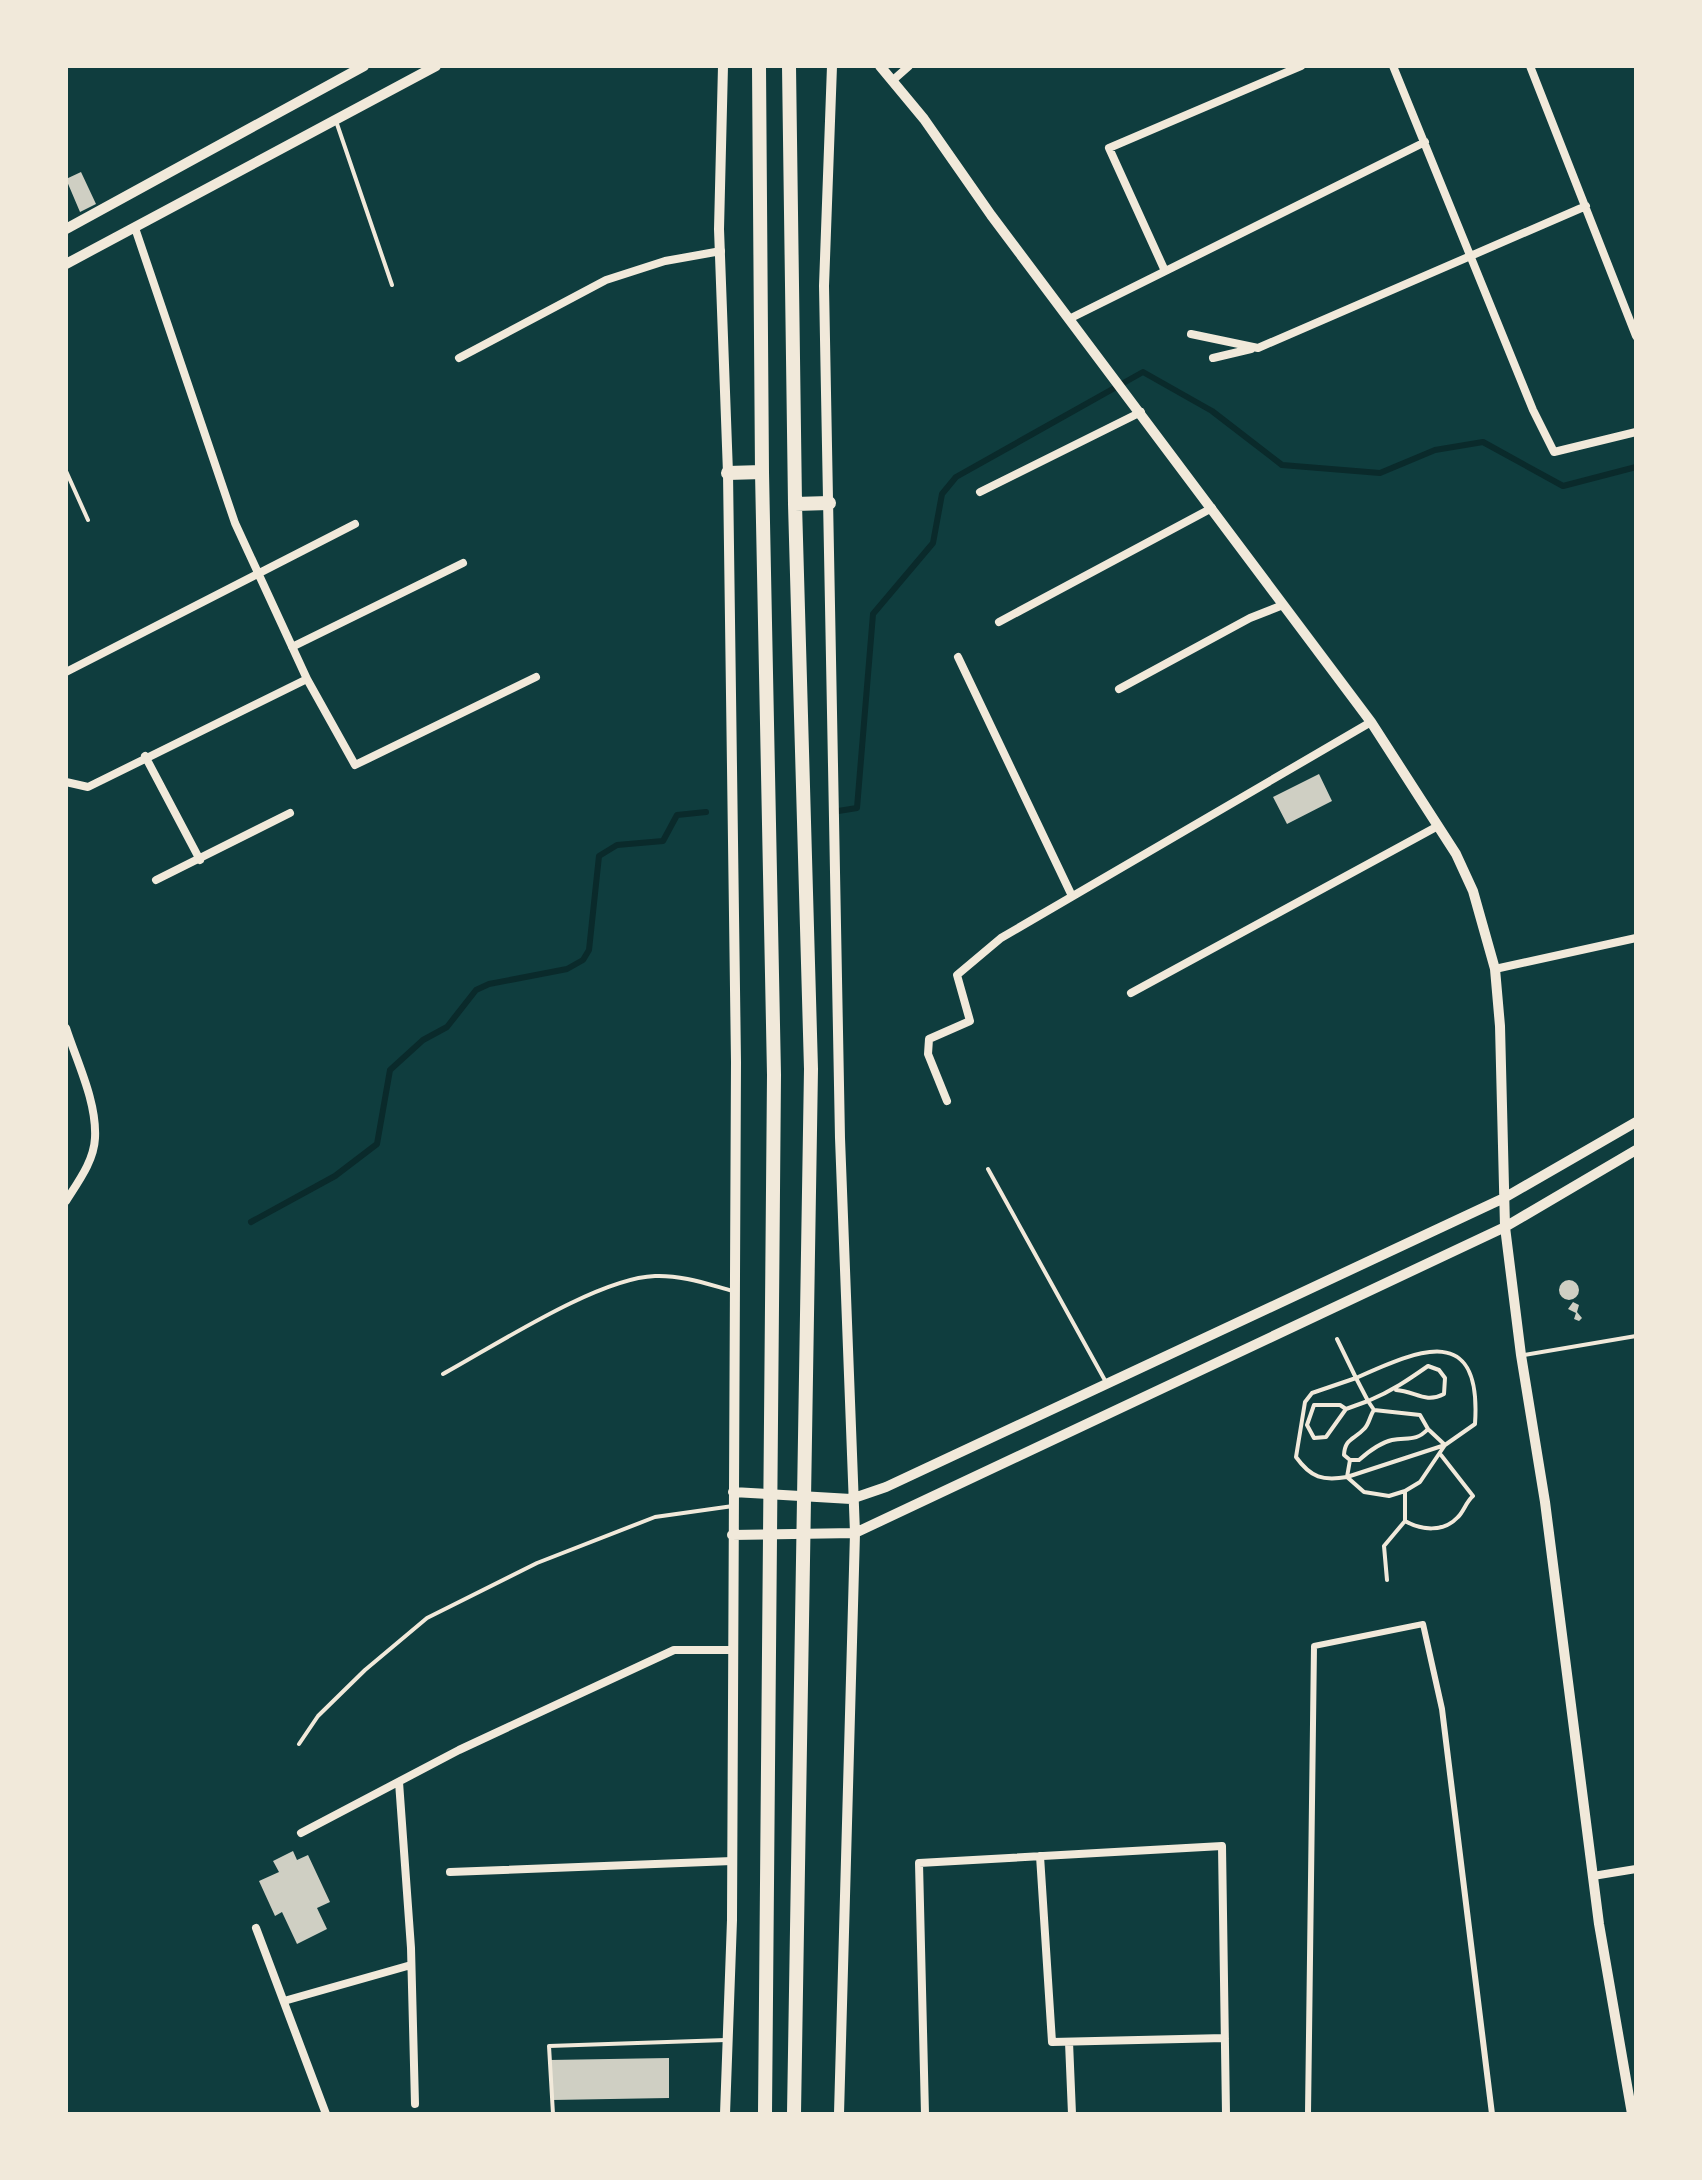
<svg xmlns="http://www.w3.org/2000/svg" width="1702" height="2180" font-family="Ubuntu,sans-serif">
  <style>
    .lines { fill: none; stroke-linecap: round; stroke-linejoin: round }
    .stream { stroke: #0a2a2b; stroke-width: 6 }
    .building { fill: #cfcfc3 }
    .path { stroke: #f1e9da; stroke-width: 4 }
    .service { stroke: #f1e9da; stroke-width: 4 }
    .pedestrian { stroke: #f1e9da; stroke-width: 6 }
    .minor { stroke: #f1e9da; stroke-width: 8 }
    .tertiary { stroke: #f1e9da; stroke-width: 10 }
    .trunk { stroke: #f1e9da; stroke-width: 14 }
  </style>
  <rect width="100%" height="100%" fill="#0f3d3e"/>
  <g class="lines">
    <path class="stream" d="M832,812L857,808L873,614L933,543L942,494L956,477L1143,372L1212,411L1282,465L1380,473L1435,450L1483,442L1563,486L1636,467
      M251,1222L335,1176L377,1144L390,1070L423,1040L447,1027L476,990L489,984L567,969L583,960L589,950L599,856L617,845L663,841L677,815L706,812"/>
  </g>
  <path class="building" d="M81,172L96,204L80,212L66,179Z
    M1319,774L1332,801L1287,824L1273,797Z
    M1559 1290a10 10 0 1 1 20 0a10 10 0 1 1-20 0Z
    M1573,1302L1579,1305L1577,1312L1582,1318L1579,1321L1574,1319L1576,1313L1568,1309Z
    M293,1851L297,1860L308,1855L330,1902L317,1908L327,1929L297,1944L282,1912L275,1916L259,1881L279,1872L273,1861Z
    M669,2058V2098L552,2100L549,2060Z"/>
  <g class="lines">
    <path class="path" d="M1337,1339L1356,1378C1420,1349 1482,1322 1475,1424L1445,1445L1420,1482L1405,1491L1389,1496L1364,1492L1347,1477C1323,1481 1311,1478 1296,1457L1305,1402L1312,1393L1356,1378L1368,1401L1346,1409L1340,1405H1314L1307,1425L1314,1438L1326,1437L1346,1409
      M1374,1410C1370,1415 1369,1425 1364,1429C1354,1440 1345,1438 1344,1455L1350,1460H1359C1368,1452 1379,1443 1392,1440C1407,1437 1416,1442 1428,1429L1420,1415L1374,1410L1368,1401C1392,1391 1408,1380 1428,1366L1439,1370L1445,1378L1444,1394C1425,1404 1415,1391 1396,1390
      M1350,1460L1347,1477L1445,1445L1429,1430
      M1405,1492V1521C1421,1530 1443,1533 1458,1517C1464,1511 1466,1502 1473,1496L1441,1455
      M1387,1580L1384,1546L1405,1521"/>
    <path class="service" d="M336,121L392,285
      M66,471L88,520
      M988,1169L1107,1384
      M1524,1355L1636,1336
      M443,1374C496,1345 598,1278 655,1276C682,1275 707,1284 733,1291
      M299,1744L318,1716L365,1670L427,1618L537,1563L655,1517L733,1506
      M553,2114L549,2046L726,2040"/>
    <path class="pedestrian" d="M1308,2114L1314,1646L1423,1624L1442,1709L1492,2114"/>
    <path class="minor" d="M1393,66L1533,410L1554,452L1636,432
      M1530,66L1636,336
      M892,81L909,66
      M135,228L235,523L307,679
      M1165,271L1109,148L1301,66
      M1069,319L1425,142
      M1191,334L1258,348L1586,206
      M459,358L606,280L665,261L721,251
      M1213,358L1251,349
      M980,492L1141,412
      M999,622L1212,508
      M292,647L463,563
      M958,657L1072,896
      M66,672L355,524
      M1119,689L1250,618L1283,605
      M145,756L200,860
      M66,782L88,787L307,679L355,765L536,677
      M156,880L290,813
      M1495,969L1636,938
      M1131,993L1438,826
      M66,1028C77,1062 97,1102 95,1138C94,1161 78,1182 66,1201
      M947,1101L928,1054L929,1039L970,1021L957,975L1001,938L1371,722
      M399,1782L411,1948L415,2104
      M301,1833L459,1750L674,1650H732
      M1040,1856L1052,2042L1225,2038
      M450,1872L732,1861
      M1593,1876L1636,1869
      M256,1928L326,2114
      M284,2001L411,1965
      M1069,2042L1072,2114
      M925,2114L919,1863L1222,1846L1226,2114"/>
    <path class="tertiary" d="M723,66L719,229L728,473L736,1062L732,1920L725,2114
      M832,66L824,286L840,1138L855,1533L839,2114
      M880,66L924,119L991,215L1371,722L1456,854L1473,891L1495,969L1500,1026L1505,1227L1521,1355L1545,1502L1599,1924L1632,2114
      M66,229L364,66
      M66,264L436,66
      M733,1492L851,1499L886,1487L1504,1198L1636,1122
      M732,1535L855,1533L1505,1227L1636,1150"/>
    <path class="trunk" d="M759,66L762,472L774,1075L765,2114
      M789,66L795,504L811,1069L794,2114
      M728,473L762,472
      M795,504L829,503"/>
  </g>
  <rect width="1702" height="2180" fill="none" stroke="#f1e9da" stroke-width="136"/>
</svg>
